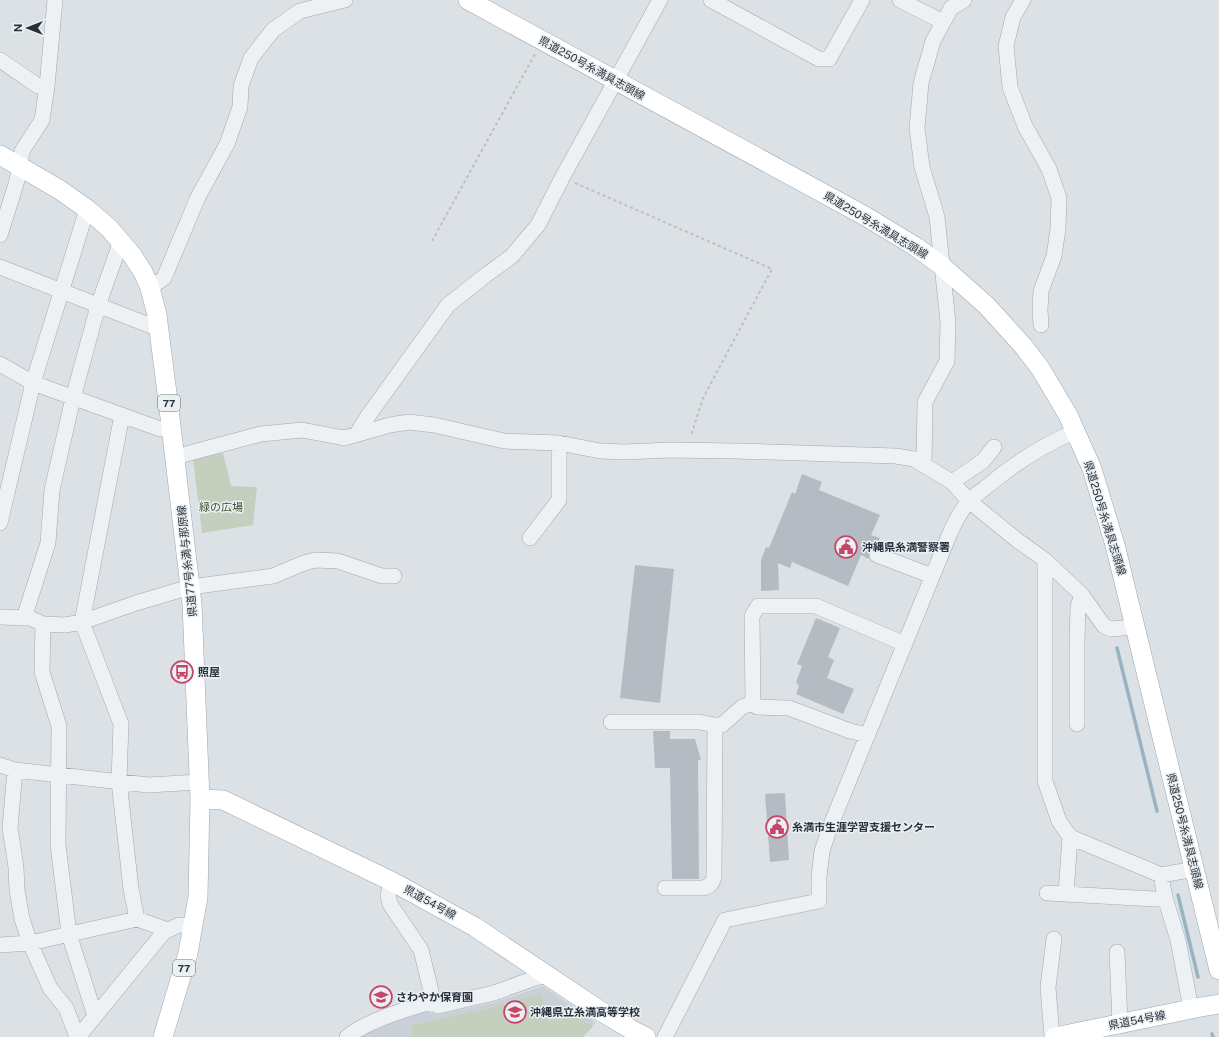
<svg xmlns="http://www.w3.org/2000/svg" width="1219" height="1037" font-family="'Public Sans','Noto Sans JP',sans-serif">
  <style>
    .built { fill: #cad0d7 }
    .green { fill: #c4cfbe }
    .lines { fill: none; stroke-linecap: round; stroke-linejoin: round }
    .stream { stroke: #98b3c4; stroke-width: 3.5 }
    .building { fill: #b4bbc2 }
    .minor-casing { stroke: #a2a8af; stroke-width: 16 }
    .major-casing { stroke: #9ca7b1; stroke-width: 20 }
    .path { stroke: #babfc4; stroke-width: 2; stroke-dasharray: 3 3; stroke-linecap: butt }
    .minor { stroke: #eef1f4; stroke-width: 15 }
    .major { stroke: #fff; stroke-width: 19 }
    .labels { text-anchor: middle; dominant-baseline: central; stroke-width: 3; stroke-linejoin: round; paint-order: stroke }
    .shield { fill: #ebf0f3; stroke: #626a72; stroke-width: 1 }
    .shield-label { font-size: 10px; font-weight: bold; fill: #27303b }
    .street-label { font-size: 11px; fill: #27303b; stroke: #ebf0f3 }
    .park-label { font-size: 11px; fill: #3f5635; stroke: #ebf0f3 }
    .poi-label { font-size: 11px; font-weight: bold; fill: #27303b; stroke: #ebf0f3; text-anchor: start }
  </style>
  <rect width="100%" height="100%" fill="#dce1e5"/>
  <path class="built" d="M543,986L596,1022L583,1037H354L422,1009L436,1015L495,1002Z"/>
  <path class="green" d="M223,453L231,486L257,487L253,525L202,533L193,459Z
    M540,994L549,1021L578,1018L593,1026L583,1037H408L412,1035V1025L479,1011Z"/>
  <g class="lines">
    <path class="stream" d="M1117,648L1157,811
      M1178,895L1198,977
      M1212,1034L1213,1037"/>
  </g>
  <path class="building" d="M802,474L822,482L819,490L880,515L871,535L880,538L876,546L872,548L869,551V559L861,555L848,586L792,562L790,568L778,563L779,590L761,591V560L766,547L769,548L792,492L795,494Z
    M635,565L674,569L660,703L620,698Z
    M816,618L840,628L828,657L834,660L827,678L854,689L843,714L796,694L799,686L796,682L802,666L797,664Z
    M653,731H670V739H695L701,760H698L699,879H672L670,768H655Z
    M785,793L789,860L770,862L765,794Z"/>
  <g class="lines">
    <g class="minor-casing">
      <path id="minor" d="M711,0L819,59H829L862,0
        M900,0L943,22
        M1023,0L1013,17L1006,46L1010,87L1025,126L1049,169L1059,198L1058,229L1054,256L1041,291L1040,310L1041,325
        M0,60L38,86H47
        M0,235L16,184L20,166L22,151L42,120L47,86L55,0
        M0,267L159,329
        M150,288L164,278L198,197L227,144L240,107L241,86L251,58L273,30L300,11L345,0
        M0,364L33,383L160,429L172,428
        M122,415L82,622L121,724L119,781L131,889L137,919L168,930
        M356,435L368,416L448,305L486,275L512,256L538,225L562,178L660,0
        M175,457L261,434L302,430L344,438L390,425L409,422L434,425L504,441L559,443L600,451L625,452L670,450L736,451L896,456L914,459L952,482L969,501L1017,540L1045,560L1082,595L1104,626L1111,629L1123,628L1135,624
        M924,465L925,402L947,361L948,322L937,217L922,167L917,128L921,83L933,41L951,8L964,0
        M952,482L983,461L994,447
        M0,523L33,383L87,209
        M530,538L559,500V443
        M877,555L932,576
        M1045,560V781L1059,821L1070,837L1161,875
        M0,617L30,618L43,624L65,625L82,622L136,603L190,587L273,576L304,563L315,560L338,561L382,576H394
        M24,618L48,543L52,490L73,398L98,306L121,241
        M43,624L42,672L59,726L58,845L69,934L95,1016
        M611,722H699L715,725
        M1077,724V642L1078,606L1082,595
        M868,735L850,731L789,708L757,707L753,703L752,616L758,606H816L905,644
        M0,765L15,770L148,785L199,782
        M15,770L10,828L16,867L17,890L22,919L30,943L50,988L66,1008L77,1037
        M393,882L388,894L390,904L421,950L431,991L432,1002L438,1006L494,993L535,978L548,975
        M665,888H703C710,886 712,884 714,877L715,725H722L742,707L753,703
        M1047,893L1154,899L1165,898
        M1066,894L1070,837
        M0,945L30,943L137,919
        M1117,952L1120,1024
        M1191,1009L1178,940L1165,898L1161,875L1195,869
        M78,1037L164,932L179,925L193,926
        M347,1037C368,1020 406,1009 432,1002
        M665,1037L725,920L819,901V877L822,851L830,827L950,533C955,522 961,510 969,501C973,496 980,492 985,488C1012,465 1043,445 1076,431
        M1052,1037L1048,987L1054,939"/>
    </g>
    <g class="major-casing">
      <path id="major" d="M468,0L865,216L916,247L942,266L987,306L1024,347L1040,368L1068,415L1092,469L1115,545L1219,970
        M0,155L60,190L87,209L109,228L132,255L143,272L150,288L157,315L169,409L192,604L200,799L198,897L188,953L163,1037
        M200,799L223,800L393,882L475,927L602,1012L632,1030L646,1037
        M1055,1037L1201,1007L1219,1004"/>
    </g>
    <path class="path" d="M575,183L772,269L703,398L691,436
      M432,241L535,54"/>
    <use href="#minor" class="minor"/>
    <use href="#major" class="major"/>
  </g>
  <defs>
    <g id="civic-ring" transform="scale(1.15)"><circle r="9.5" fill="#ebf0f3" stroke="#c74568" stroke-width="1.5"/><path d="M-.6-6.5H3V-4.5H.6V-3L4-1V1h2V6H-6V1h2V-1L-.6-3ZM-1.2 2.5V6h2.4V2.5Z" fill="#c74568"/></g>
    <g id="bus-ring" transform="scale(1.15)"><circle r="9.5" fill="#ebf0f3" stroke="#c74568" stroke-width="1.5"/><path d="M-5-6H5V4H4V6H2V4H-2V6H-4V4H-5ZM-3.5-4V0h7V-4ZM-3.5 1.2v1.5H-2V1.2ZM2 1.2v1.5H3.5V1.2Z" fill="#c74568"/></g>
    <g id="school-ring" transform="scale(1.15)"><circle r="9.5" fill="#ebf0f3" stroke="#c74568" stroke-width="1.5"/><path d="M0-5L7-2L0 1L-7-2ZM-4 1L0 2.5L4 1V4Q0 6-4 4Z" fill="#c74568"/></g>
  </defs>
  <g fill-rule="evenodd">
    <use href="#civic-ring" x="846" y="547"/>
    <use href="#bus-ring" x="182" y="672"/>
    <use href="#civic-ring" x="777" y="827"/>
    <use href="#school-ring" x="381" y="997"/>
    <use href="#school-ring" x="515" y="1012"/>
  </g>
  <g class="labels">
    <g class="shield">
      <rect x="158" y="395" width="22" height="16" rx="3"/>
      <rect x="173" y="960" width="22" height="16" rx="3"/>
    </g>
    <g class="shield-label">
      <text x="169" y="403">77</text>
      <text x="184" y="968">77</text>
    </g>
    <g class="street-label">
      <text transform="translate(592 68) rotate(29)">県道250号糸満具志頭線</text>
      <text transform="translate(876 225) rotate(31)">県道250号糸満具志頭線</text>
      <text transform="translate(1105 518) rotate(73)">県道250号糸満具志頭線</text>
      <text transform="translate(187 561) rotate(-96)">県道77号糸満与那原線</text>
      <text transform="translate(1185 831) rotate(76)">県道250号糸満具志頭線</text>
      <text transform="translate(430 902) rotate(29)">県道54号線</text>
      <text transform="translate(1137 1020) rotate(-11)">県道54号線</text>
    </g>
    <g class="park-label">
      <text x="221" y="507">緑の広場</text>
    </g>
    <g class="poi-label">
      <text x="862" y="547">沖縄県糸満警察署</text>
      <text x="198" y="672">照屋</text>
      <text x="792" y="827">糸満市生涯学習支援センター</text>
      <text x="396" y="997">さわやか保育園</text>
      <text x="530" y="1012">沖縄県立糸満高等学校</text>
    </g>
  </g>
  <g transform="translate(28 28) rotate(270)" stroke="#ebf0f3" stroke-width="3" paint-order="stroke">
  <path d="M0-3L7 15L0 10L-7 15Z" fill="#27303b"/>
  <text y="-6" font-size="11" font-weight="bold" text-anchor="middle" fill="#27303b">N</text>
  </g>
</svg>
